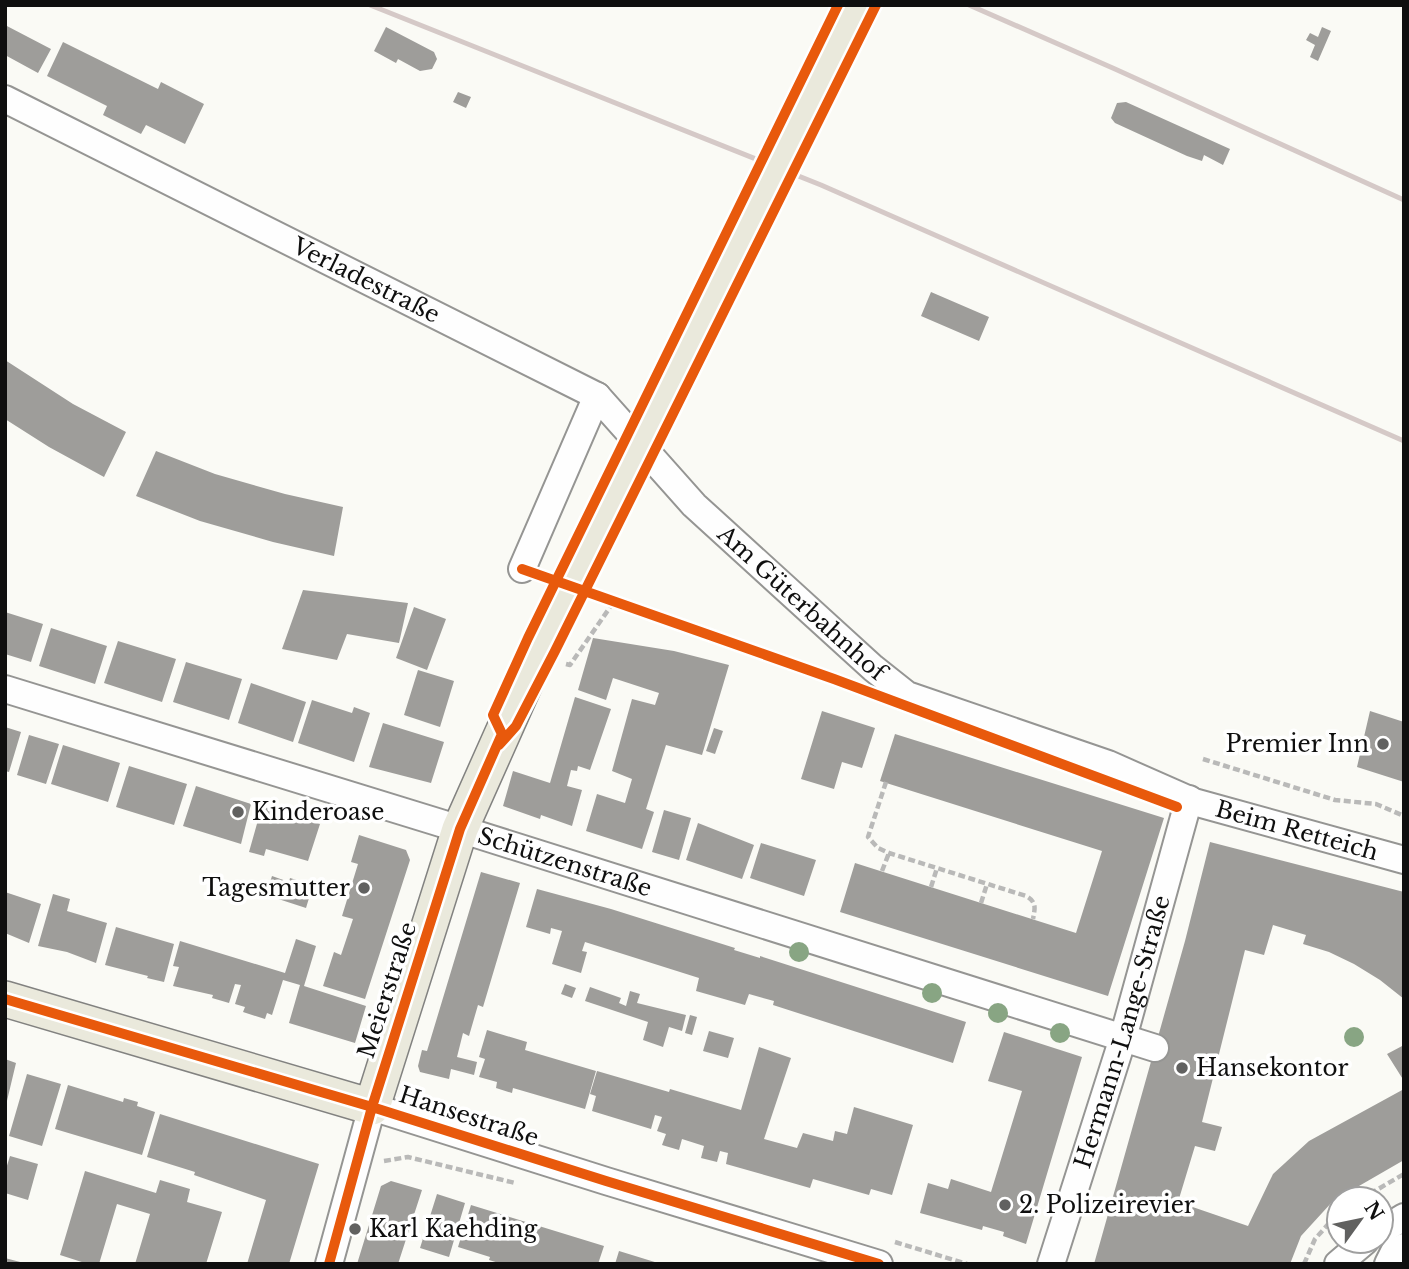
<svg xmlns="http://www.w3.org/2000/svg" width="1409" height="1269" font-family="'Libre Baskerville',serif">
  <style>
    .building { fill: #9e9d9a }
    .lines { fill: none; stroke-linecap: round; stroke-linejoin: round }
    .minor-casing { stroke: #959593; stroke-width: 30 }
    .major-casing { stroke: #828280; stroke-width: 38 }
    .path { stroke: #b9b9b8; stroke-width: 4.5; stroke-dasharray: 7 3.5; stroke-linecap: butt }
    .minor { stroke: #fefefe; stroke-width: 26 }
    .major { stroke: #eae9dc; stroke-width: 35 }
    .rail { stroke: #d5c9c7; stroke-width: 5 }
    .major-bridge-casing { stroke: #828280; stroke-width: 38; stroke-linecap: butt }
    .major-bridge { stroke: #eae9dc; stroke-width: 35 }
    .cycleway-casing { stroke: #fff; stroke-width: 15 }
    .cycleway { stroke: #e8590c; stroke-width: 10 }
    .tree { fill: #88a583 }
    .poi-dot { fill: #616160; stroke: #fff; stroke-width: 2.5 }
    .labels { text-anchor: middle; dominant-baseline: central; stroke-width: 7; stroke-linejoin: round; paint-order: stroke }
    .street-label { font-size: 23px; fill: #0f0f0f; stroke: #fff }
    .poi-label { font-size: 23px; fill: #0f0f0f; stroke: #fff; text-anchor: start }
  </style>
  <rect width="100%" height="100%" fill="#fafaf5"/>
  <path class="building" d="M5,25L51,49L38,73L5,55Z
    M386,27L434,52L437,59L432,69L420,71L398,59L396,63L374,51Z
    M1322,27L1331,31L1318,61L1310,57L1315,45L1306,40L1310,33L1318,37Z
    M63,42L158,89L161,82L204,104L185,144L146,125L141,134L103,115L107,106L47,76Z
    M458,92L471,97L466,108L453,102Z
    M1126,102L1230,149L1223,165L1204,155L1202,161L1187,156L1115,123L1111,118L1117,103Z
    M931,292L989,317L979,341L921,316Z
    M5,360L73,404L126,432L104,477L49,447L5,419Z
    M156,451L215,474L285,494L343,507L334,556L273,542L200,521L136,496Z
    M303,590L408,603L399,643L347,634L337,660L282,649Z
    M414,607L446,619L427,670L396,658Z
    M5,612L43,624L31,662L5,654Z
    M51,628L107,646L95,684L39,666Z
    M593,638L674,651L729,665L702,755L666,745L646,809L654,812L642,849L586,831L597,794L625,803L632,779L612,771L632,699L655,705L659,693L613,678L606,700L578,690Z
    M118,641L176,659L162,702L104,683Z
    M186,662L242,679L229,720L173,702Z
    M418,670L454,681L440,727L404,715Z
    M251,683L306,702L293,742L238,723Z
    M575,697L611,709L590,770L578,766L577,771L571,770L567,786L582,790L572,826L541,815L540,819L503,806L513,771L550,783Z
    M312,700L352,713L354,707L370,713L354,762L298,743Z
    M822,711L875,728L862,768L842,762L834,789L801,779Z
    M1370,711L1404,722V782L1357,767Z
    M383,723L444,742L431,783L369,767Z
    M5,727L21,732L9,772L5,771Z
    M714,728L723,731L715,754L706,751Z
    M895,734L1164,818L1108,996L840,912L855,863L1076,933L1102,851L880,781Z
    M29,735L59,744L46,784L17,775Z
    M63,745L120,763L108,802L51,784Z
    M129,766L187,784L174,825L116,807Z
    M196,786L251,804L241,844L183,826Z
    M262,806L320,824L308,861L266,849L264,856L249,852Z
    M664,810L691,818L679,860L652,852Z
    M698,823L754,845L742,879L686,860Z
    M359,835L406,850L410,860L365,999L323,986L334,952L341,955L353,919L342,916L358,864L351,862Z
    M1210,842L1404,892V999L1380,980L1354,964L1329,952L1303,944L1306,935L1273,925L1264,955L1245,950L1202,1122L1222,1127L1215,1151L1195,1146L1178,1202L1248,1226L1273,1174L1309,1141L1404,1089V1160L1333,1201L1301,1236L1290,1264H1094L1185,941Z
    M761,843L816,860L804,896L750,878Z
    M481,872L520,883L483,1007L478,1005L469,1036L463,1033L457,1057L477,1062L474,1075L451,1069L449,1079L420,1072L418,1066L422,1050L427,1051Z
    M272,876L289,882L290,878L313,885L306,908L266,895Z
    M537,889L611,909L735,948L734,950L760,958V956L966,1022L953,1063L773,1005L774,1001L749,994L745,1005L696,991L699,978L585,942L582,951L587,952L581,973L552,964L562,931L551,928L550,934L526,927Z
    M5,892L41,904L29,943L5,933Z
    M53,894L70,899L67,911L107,923L96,963L67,952L38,946Z
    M116,927L174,944L164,982L147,978L148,976L105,965Z
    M296,939L316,946L304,986L366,1006L355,1043L289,1023L300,985L283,980L272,1015L267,1013L265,1019L243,1012L245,1007L235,1004L241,985L235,984L229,1003L212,998L213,995L173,986L179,967L173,966L180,941L285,973Z
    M565,984L576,988L572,998L561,994Z
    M590,987L621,998L619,1003L626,1006L630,991L640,994L637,1003L686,1015L682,1031L669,1027L663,1047L643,1040L648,1022L585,1001Z
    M690,1015L697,1017L692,1035L685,1033Z
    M487,1030L527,1042L525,1050L596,1071L585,1109L513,1088L512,1093L496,1088L497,1082L479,1077L485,1059L479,1057Z
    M709,1031L734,1038L728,1058L703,1051Z
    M1004,1032L1082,1057L1026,1244L1003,1236L1004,1232L983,1226L982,1230L920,1213L928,1183L948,1189L951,1179L991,1192L1022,1091L988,1081Z
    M1404,1045V1081L1387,1054Z
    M759,1047L791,1058L764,1139L797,1148L803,1133L833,1141L835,1131L847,1134L854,1107L913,1125L892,1195L871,1189L869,1195L813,1179L810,1188L726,1164L728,1153L720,1151L717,1162L701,1158L704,1146L682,1139L679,1150L662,1145L666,1134L657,1131L662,1117L655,1115L651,1129L592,1111L596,1096L590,1094L597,1071L669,1092L670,1089L741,1110Z
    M5,1059L16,1063L6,1105L5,1104Z
    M27,1074L61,1084L42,1146L9,1136Z
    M68,1085L123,1102L124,1098L138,1102L137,1106L155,1112L142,1155L55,1129Z
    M160,1114L319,1164L289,1264H247L266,1200L194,1175L195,1172L147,1157Z
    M10,1156L38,1164L28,1200L5,1193V1172Z
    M85,1171L156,1193L160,1180L190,1189L187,1202L222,1212L206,1264H135L150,1214L117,1204L99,1264H88L60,1255Z
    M391,1181L422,1190L398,1264H357L381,1186Z
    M437,1194L465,1203L449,1257L420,1248Z
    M471,1205L604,1246L598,1264H502L489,1260L490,1257L458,1247Z
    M619,1251L658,1263V1264H615Z
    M5,1258L24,1263L23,1264H5Z"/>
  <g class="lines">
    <g class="minor-casing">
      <g id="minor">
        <path id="s1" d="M5,99L597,396L694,505L873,668L907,695L1108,764L1194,802L1404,860"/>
        <path d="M522,569L597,396"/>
        <path id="s2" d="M5,689L460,829L1155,1048"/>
        <path d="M1381,1231L1404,1217"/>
        <path d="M329,1264L372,1107L606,1181L879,1264"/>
        <path id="s3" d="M1051,1264L1123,1038L1189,799"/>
        <path d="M1338,1264L1365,1241"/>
        <path d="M1388,1264L1394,1252L1404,1247"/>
      </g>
    </g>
    <g class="major-casing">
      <path id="major" d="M5,999L372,1107L460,829L542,645"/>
    </g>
    <path class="path" d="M566,664L570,665L613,603
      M1203,759L1335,800L1376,804L1404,816
      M886,782L868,837L878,848L889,853L1026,896C1037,902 1035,908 1033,919
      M882,871L889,853
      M931,887L937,868
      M981,903L987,884
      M384,1161L408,1157L515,1183
      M1361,1199L1404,1174
      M895,1242L967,1264
      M1304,1264L1315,1239L1339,1212"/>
    <use href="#minor" class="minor"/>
    <use href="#major" class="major"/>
    <path class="rail" d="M370,5L821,185L1404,441
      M969,5L1115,69L1404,200"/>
    <g class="major-bridge-casing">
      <path id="major-bridge" d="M542,645L857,5"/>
    </g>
    <use href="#major-bridge" class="major-bridge"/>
    <g class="cycleway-casing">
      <path id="cycleway" d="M522,569L834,679L1177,807
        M499,745L516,726L555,651L876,5
        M5,999L372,1107L606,1181L879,1264
        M329,1264L372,1107L460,829L502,734L493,715L528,638L838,5"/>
    </g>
    <use href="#cycleway" class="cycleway"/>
  </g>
  <g class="tree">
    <circle cx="799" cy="952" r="10"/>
    <circle cx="932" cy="993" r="10"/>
    <circle cx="998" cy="1013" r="10"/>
    <circle cx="1060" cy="1033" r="10"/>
    <circle cx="1354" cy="1037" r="10"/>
  </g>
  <g class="poi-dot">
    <circle cx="1383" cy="744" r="7"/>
    <circle cx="238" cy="812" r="7"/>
    <circle cx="364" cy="888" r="7"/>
    <circle cx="1182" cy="1068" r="7"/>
    <circle cx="1005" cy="1205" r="7"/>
    <circle cx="355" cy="1229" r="7"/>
  </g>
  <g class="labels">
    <g class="street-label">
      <text stroke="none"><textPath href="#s1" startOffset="404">Verladestraße</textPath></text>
      <text stroke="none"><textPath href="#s1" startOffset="954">Am Güterbahnhof</textPath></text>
      <text stroke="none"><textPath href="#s1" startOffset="1507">Beim Retteich</textPath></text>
      <text stroke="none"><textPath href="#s2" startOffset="586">Schützenstraße</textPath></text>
      <text transform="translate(387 990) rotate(-72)">Meierstraße</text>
      <text stroke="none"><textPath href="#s3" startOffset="243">Hermann-Lange-Straße</textPath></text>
      <text transform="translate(469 1116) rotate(18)">Hansestraße</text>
    </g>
    <g class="poi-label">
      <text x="1369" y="744" text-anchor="end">Premier Inn</text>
      <text x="252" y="812">Kinderoase</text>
      <text x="350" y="888" text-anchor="end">Tagesmutter</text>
      <text x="1196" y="1068">Hansekontor</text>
      <text x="1019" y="1205">2. Polizeirevier</text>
      <text x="369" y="1229">Karl Kaehding</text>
    </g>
  </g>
  <rect width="1409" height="1269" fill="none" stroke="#0f0f0f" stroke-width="14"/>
  <g transform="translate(1360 1220) rotate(57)"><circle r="33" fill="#ffffff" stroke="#9f9f9f" stroke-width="2"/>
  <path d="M0-5L12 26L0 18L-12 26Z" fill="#616160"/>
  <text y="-10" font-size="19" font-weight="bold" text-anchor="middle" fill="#0f0f0f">N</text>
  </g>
</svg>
